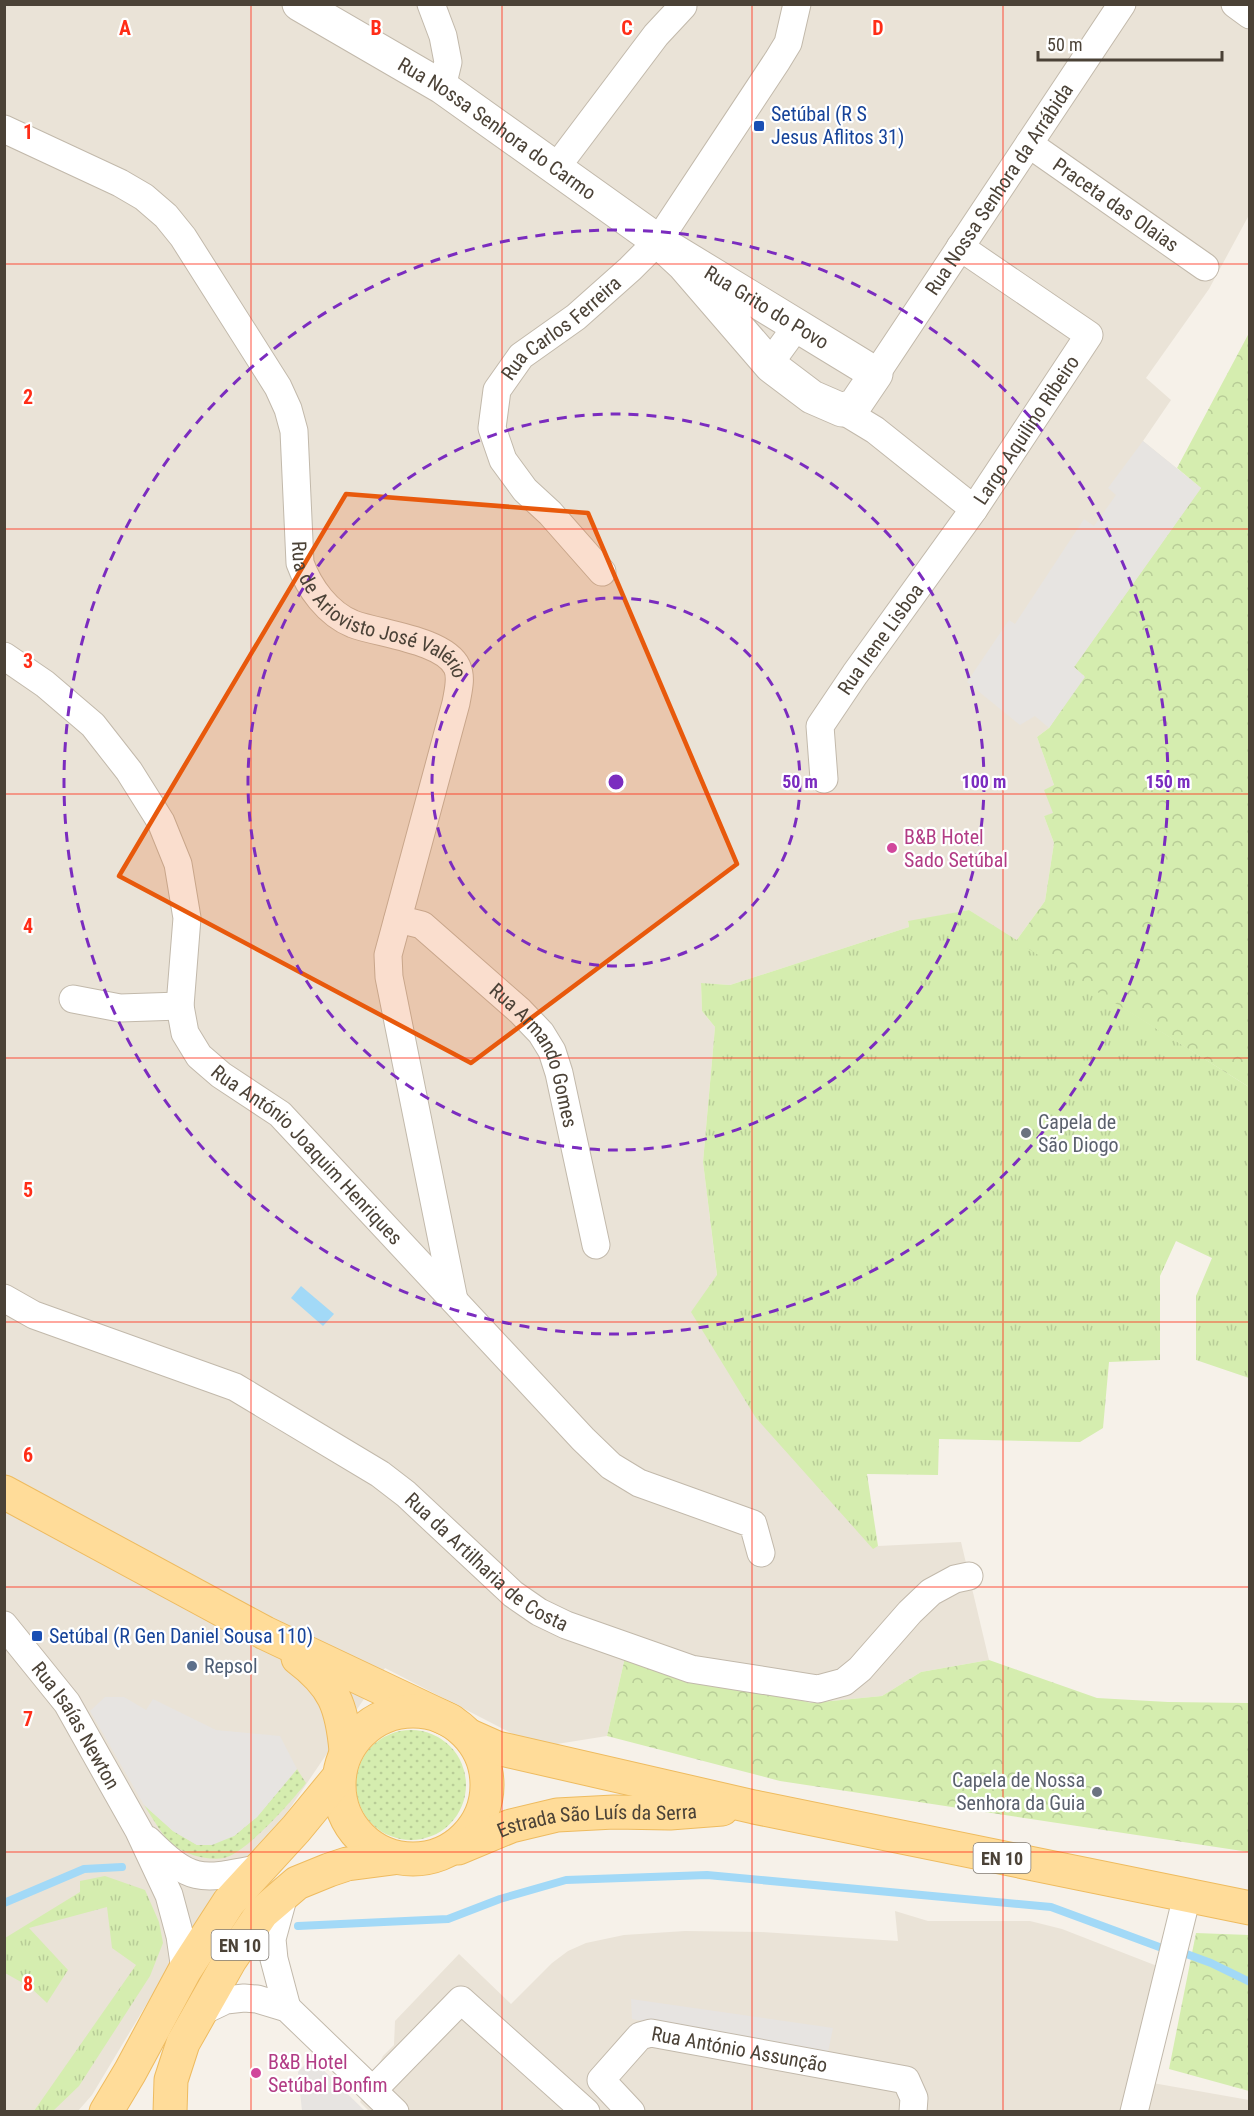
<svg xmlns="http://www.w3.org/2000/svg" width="1254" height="2116" font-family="'Roboto Condensed',sans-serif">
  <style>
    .residential { fill: #eae3d7 }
    .grass { fill: url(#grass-tufts) }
    .forest { fill: url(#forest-crowns) }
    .park { fill: url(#park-dots) }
    .parking { fill: #e7e4e1 }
    .water { fill: #a2d9f7 }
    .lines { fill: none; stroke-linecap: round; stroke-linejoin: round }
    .stream { stroke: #a2d9f7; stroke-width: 8 }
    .minor-casing { stroke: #c2b9ab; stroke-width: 29 }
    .tertiary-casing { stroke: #c2b9ab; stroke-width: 35 }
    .primary-casing { stroke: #eebb5f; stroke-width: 35 }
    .minor { stroke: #fff; stroke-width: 27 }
    .tertiary { stroke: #fff; stroke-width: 33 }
    .primary { stroke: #ffdc99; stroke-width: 33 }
    .marked { fill: #e8590c; fill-opacity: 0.2; stroke: #e8590c; stroke-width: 4.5; stroke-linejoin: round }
    .grid { fill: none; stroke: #ff2d17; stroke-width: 1.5; stroke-opacity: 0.55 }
    .ring { fill: none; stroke: #7b2cbf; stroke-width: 3; stroke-dasharray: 10 8 }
    .transit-dot { fill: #1a4fb4; stroke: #fff; stroke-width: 2 }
    .hotel-dot { fill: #d1479c; stroke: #fff; stroke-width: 2 }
    .worship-dot { fill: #6b7280; stroke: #fff; stroke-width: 2 }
    .service-dot { fill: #5c6f8a; stroke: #fff; stroke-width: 2 }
    .labels { text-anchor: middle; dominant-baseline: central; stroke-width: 4.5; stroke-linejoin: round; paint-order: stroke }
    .shield { fill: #fff; stroke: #817b73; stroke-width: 1.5 }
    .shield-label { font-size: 18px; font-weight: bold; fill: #4b4237 }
    .transit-label { font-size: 20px; fill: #164399; stroke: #fff; text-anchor: start }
    .street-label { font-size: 20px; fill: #4b4237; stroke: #fff }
    .hotel-label { font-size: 20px; fill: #b23c85; stroke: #fff; text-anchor: start }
    .worship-label { font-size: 20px; fill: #5b616d; stroke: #fff; text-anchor: start }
    .service-label { font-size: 20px; fill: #4e5e75; stroke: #fff; text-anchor: start }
    .grid-label { font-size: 20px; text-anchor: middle; font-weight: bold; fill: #ff2d17; stroke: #fff; stroke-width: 4.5; stroke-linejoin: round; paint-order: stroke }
    .centre { fill: #7b2cbf; stroke: #fff; stroke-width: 3 }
    .ring-label { font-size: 18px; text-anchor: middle; font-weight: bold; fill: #7b2cbf; stroke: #fff; stroke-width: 4.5; stroke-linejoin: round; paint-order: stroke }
  </style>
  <defs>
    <pattern id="grass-tufts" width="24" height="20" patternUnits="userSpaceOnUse" patternTransform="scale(1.5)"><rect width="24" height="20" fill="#d5edaf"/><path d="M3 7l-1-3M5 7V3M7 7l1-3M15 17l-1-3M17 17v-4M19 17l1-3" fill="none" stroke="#b8cc97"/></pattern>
    <pattern id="forest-crowns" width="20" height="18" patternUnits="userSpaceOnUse" patternTransform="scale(1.5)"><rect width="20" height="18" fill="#d5edaf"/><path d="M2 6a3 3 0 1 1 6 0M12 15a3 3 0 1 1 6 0" fill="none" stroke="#b8cc97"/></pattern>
    <pattern id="park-dots" width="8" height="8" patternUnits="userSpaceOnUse" patternTransform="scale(1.5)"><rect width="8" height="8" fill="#d5edaf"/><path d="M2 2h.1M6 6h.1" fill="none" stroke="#b8cc97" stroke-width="1.8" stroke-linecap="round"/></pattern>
  </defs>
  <rect width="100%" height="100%" fill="#f6f1e9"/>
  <path class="residential" d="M5,5H1249V215L1209,289L1146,378L1171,400L1143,441L1201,488L1049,728L1037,737L1054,785L1053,814L1044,816L1054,843L1045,901L1016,941L969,910L908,922L909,927L730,985L701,983L702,1011L715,1027L703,1162L717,1276L873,1548L878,1546L961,1542L989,1660L921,1672L882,1696L811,1703L626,1653L607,1736L538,1747L385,1668L265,1845L173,1960L92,2095L78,2111L5,2112Z
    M895,1911L928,1921H1030L1062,1929L1170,1971L1147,2082L1249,2100L1250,2111L370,2112L360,2102L383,2056L394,2045L395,2021L459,1954L511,2004L552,1963L568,1951L586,1943L624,1935L685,1931L761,1932L898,1941Z"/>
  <path class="grass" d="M969,910L1249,1087V1378L1196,1360V1296L1212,1258L1176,1241L1160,1276V1360L1109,1362L1103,1428L1080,1442L939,1439L938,1475L867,1474L878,1546L873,1549L756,1418L691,1312L717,1275L703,1162L715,1027L702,1011L701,983L730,985L909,927L908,921Z
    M105,1876L145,1890L159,1922L163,1943L150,1976L79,2086L53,2111H34L136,1965L112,1948L107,1907L29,1928L68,1970L47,2003L30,1987L5,1973V1938L80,1892V1881Z"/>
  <path class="forest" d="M1249,333V1087L1016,941L1045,901L1054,843L1044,816L1053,813L1044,790L1054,785L1037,737L1049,728L1084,676L1074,667L1201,488L1177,468Z
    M626,1653L811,1703L882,1696L921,1672L989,1660L1097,1698L1168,1702L1249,1703V1852L780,1781L607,1736Z
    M1196,1933L1249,1935V2091L1169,2069Z"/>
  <path class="park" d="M356 1785a55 55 0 1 1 110 0a55 55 0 1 1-110 0Z
    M297,1769L306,1783C291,1802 246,1853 224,1858C209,1861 187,1855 175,1846C162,1837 153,1818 144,1805L173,1831L197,1845L234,1836L257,1817Z"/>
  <path class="parking" d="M1143,441L1201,488L1074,667L1085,677L1049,728L1035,716L1020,725L967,682L1009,620L1015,624L1084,519L1094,526L1116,495L1108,488Z
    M105,1697H124L146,1710L153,1699L216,1730L280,1736L297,1769L257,1817L234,1836L212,1845H197L173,1831L144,1805L90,1711Z
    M631,1999L833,2028L827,2057L632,2019Z
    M311,2058L365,2111H302L298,2072Z"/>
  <path class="water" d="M301,1286L334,1314L323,1326L291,1298Z"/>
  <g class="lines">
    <path class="stream" d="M4,1903L84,1869L122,1867
      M298,1926L448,1919L500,1899L566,1880L707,1875L1051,1907L1162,1948
      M1181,1952L1211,1963L1250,1982"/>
    <g class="minor-casing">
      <g id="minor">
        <path d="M431,4L443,36L448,62L442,87"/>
        <path d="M1235,4L1250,15"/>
        <path id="s1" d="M4,129L120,183L144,197L166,216L183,237L278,387L288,409L294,431L300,563C309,588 328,614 353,624C380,634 444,640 457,667C462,678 458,691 456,703L388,955L389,977L454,1300"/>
        <path id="s2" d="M1029,144L1205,267"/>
        <path d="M555,169L656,35L683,6L681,4"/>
        <path d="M771,366L775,356L791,334L805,331"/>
        <path id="s3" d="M876,374L1122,4"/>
        <path id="s4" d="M842,410L875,430L974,509L1089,335L960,247"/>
        <path id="s5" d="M602,572L550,513L525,490L503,460L492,428L497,390L521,356L576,317L630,269L658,241L777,61L788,43L797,4"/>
        <path id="s6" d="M4,656L45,684L93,725L129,771L161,822L178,864L187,918L180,1006L185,1033L199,1056L221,1075L280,1114L583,1439L611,1466L639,1483L753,1524L761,1553"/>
        <path id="s7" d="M824,779L820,726L855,674L974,509"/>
        <path id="s8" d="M398,919L422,925L520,1011L541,1033L552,1051L559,1073L596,1245"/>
        <path d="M73,999L120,1008L180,1006"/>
        <path id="s9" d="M4,1298L34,1315L235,1387L380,1474L406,1494L513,1594L539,1612L566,1625L691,1669L818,1689L844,1682L860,1669L910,1612L931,1592L955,1579L969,1576"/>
        <path id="s10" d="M4,1625L67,1703L139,1831L169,1895L180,1936L185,1970"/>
        <path d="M148,1840C192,1884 201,1880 260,1868"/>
        <path d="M284,1895L272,1939L274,1959L287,2008"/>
        <path d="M197,2018L207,2009L226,2000L244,1998L257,1999L287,2008L395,2112"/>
        <path d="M373,2090L461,2000L586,2112"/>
        <path id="s11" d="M631,2112L601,2080L640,2036L651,2033L906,2080L914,2098L913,2112"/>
        <path d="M1134,2112L1187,1896"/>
      </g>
    </g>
    <g class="tertiary-casing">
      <g id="tertiary">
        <path id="s12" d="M299,4L442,87L658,241L876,374L855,405L842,410L812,397L771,366L683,264L658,241"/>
      </g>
    </g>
    <g class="primary-casing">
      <g id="primary">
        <path d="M4,1492L265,1633L451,1721"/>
        <path d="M298,1658C334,1685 342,1706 346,1751"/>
        <circle cx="413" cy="1785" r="74"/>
        <path d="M470,1736L497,1748L754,1807L1250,1908"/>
        <path id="s13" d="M458,1848L511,1826L557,1815L614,1812L670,1813L722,1809"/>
        <path d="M106,2112L130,2072L185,1970L229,1902L296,1829L338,1778"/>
        <path d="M170,2112L171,2080L183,2043L230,1960L262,1913L297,1883L329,1870L347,1864L393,1858"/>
      </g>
    </g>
    <use href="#minor" class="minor"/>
    <use href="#tertiary" class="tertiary"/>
    <use href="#primary" class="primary"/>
  </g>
  <path class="marked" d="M346,494L588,513L737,864L471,1063L119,876Z"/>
  <path class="grid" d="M251,4V2112M502,4V2112M752,4V2112M1003,4V2112M4,264H1250M4,529H1250M4,794H1250M4,1058H1250M4,1322H1250M4,1587H1250M4,1852H1250"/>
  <g class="ring">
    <circle cx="616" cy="782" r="184"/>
    <circle cx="616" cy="782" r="368"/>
    <circle cx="616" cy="782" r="552"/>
  </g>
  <g class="transit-dot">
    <rect x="753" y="120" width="12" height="12" rx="3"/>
    <rect x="31" y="1630" width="12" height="12" rx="3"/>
  </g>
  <g class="hotel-dot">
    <circle cx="892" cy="848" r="6"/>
    <circle cx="256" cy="2073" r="6"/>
  </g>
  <g class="worship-dot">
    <circle cx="1026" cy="1133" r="6"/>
    <circle cx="1097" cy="1792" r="6"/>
  </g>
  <circle class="service-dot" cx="192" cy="1666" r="6"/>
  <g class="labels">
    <g class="shield">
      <rect x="973.5" y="1843" width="57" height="30" rx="4.5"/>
      <rect x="211.5" y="1930" width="57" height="30" rx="4.5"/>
    </g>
    <g class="shield-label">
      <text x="1002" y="1858">EN 10</text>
      <text x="240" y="1945">EN 10</text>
    </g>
    <g class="transit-label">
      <text x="771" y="114">Setúbal (R S<tspan x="771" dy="23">Jesus Aflitos 31)</tspan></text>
      <text x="49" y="1636">Setúbal (R Gen Daniel Sousa 110)</text>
    </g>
    <g class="street-label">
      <text stroke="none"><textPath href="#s12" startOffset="234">Rua Nossa Senhora do Carmo</textPath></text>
      <text stroke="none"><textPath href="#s3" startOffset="222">Rua Nossa Senhora da Arrábida</textPath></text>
      <text stroke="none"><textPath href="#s2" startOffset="106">Praceta das Olaias</textPath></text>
      <text stroke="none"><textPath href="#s12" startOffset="558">Rua Grito do Povo</textPath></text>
      <text stroke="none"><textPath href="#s5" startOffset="312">Rua Carlos Ferreira</textPath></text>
      <text stroke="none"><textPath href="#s4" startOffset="260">Largo Aquilino Ribeiro</textPath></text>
      <text stroke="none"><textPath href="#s1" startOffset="662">Rua de Ariovisto José Valério</textPath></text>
      <text stroke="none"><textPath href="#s7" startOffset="159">Rua Irene Lisboa</textPath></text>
      <text stroke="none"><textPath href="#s8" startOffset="202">Rua Armando Gomes</textPath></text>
      <text stroke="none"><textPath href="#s6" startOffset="621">Rua António Joaquim Henriques</textPath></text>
      <text stroke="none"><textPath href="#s9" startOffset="556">Rua da Artilharia de Costa</textPath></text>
      <text stroke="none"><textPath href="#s10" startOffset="124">Rua Isaías Newton</textPath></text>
      <text stroke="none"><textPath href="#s13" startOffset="144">Estrada São Luís da Serra</textPath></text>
      <text stroke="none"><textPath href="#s11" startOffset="204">Rua António Assunção</textPath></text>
    </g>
    <g class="hotel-label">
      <text x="904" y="837">B&amp;B Hotel<tspan x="904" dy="23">Sado Setúbal</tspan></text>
      <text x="268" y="2062">B&amp;B Hotel<tspan x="268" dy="23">Setúbal Bonfim</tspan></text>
    </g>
    <g class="worship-label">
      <text x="1038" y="1122">Capela de<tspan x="1038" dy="23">São Diogo</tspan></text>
      <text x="1085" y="1780" text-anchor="end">Capela de Nossa<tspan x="1085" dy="23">Senhora da Guia</tspan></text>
    </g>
    <g class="service-label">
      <text x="204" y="1666">Repsol</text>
    </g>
  </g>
  <g class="grid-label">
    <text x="125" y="35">A</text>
    <text x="376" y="35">B</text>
    <text x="627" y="35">C</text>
    <text x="878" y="35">D</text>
    <text x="28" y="139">1</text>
    <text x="28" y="404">2</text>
    <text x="28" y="668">3</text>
    <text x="28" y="933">4</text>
    <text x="28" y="1197">5</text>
    <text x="28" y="1462">6</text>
    <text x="28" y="1726">7</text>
    <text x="28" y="1991">8</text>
  </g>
  <circle cx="616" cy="782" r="9" class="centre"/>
  <g class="ring-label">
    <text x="800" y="788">50 m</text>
    <text x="984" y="788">100 m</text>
    <text x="1168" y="788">150 m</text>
  </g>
  <rect width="1254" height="2116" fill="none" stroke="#4b4237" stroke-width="12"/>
  <path d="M1038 51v9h184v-9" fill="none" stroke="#4b4237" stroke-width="3"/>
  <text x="1047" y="51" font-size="18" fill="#4b4237" stroke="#ffffff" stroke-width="4.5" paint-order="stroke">50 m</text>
</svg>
